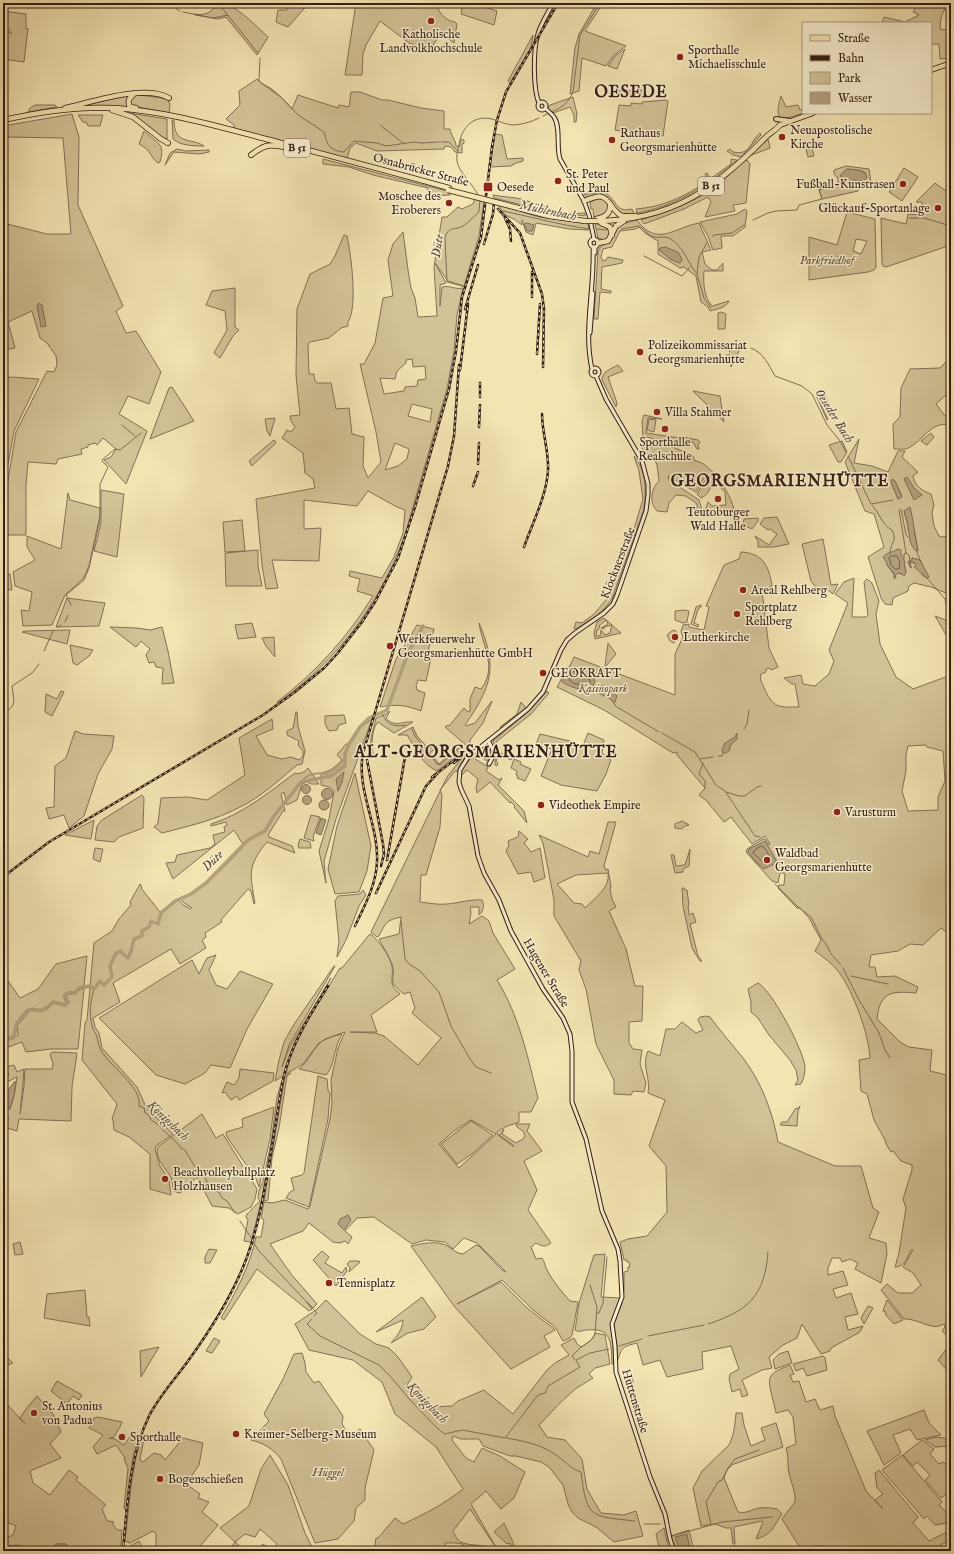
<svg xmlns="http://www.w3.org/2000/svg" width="954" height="1554" font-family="'IM FELL English',serif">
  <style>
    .green { fill: #d3c297; stroke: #847056; fill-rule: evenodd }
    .water { fill: #b3a07c; stroke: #816c52 }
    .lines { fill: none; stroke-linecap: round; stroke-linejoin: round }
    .shore { stroke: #745e48; stroke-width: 1 }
    .stream { stroke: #816c52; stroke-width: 1 }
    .canal { stroke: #b3a07c; stroke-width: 2 }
    .river { stroke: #b3a07c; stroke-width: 3.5 }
    .secondary-casing { stroke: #361d14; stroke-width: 5 }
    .primary-casing { stroke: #361d14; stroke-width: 6 }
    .trunk-casing { stroke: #361d14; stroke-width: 6 }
    .secondary { stroke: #f7edcd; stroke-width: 3 }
    .primary { stroke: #f3e4b2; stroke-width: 4 }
    .trunk { stroke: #f3e4b2; stroke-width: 4.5 }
    .rail-casing { stroke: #361d14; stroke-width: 2.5 }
    .rail { stroke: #f7edcd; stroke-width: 1; stroke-dasharray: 3; stroke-linecap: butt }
    .trunk-bridge-casing { stroke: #361d14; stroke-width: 6; stroke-linecap: butt }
    .trunk-bridge { stroke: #f3e4b2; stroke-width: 4.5 }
    .poi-dot { fill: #8f2418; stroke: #f7edcd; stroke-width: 1.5 }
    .labels { text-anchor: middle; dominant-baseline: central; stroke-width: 3; stroke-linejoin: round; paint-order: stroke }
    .shield { fill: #f7edcd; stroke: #705b4c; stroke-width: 1 }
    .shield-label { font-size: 11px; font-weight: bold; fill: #361d14 }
    .poi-label { font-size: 12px; fill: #361d14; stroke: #f7edcd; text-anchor: start }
    .street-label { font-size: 12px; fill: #361d14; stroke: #f7edcd }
    .park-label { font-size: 12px; font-style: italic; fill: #654f3b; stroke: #f7edcd }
    .water-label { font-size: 13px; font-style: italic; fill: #624b38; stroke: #f7edcd }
    .district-label { font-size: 16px; font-weight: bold; letter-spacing: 1px; fill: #361d14; stroke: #f7edcd }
  </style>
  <rect width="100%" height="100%" fill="#f3e4b2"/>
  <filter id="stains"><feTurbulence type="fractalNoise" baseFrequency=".005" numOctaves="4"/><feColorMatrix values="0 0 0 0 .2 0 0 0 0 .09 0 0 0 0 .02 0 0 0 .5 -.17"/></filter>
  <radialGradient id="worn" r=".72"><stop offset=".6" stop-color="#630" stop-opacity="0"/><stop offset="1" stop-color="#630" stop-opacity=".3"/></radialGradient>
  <path class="green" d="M218,3C235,3 256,26 268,37L257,55L226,17L218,19L195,15V14C206,16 212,12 218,3Z
    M288,3H309L288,27L276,22L278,10H287Z
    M356,3H437C437,12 446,21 455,22L457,24L454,43L441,33L430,50L409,43L380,21L366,45L363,54L362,75H345Z
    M463,3H473L497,11L494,25L461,14Z
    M597,3H603L585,31L626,46L614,55L606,66L582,58L579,91L570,94L575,48L579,34Z
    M919,3H947L941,18L940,29L951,31V58L940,59L939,44H931V23H882L884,17L905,22L919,15L913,12Z
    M3,11L26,14V29L28,28L24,62L3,59V29L12,34L7,27L3,25Z
    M533,35L531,48L510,83L508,81Z
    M625,49L617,69L608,66L615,56Z
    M257,79C262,85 268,86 273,90C280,96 286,102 292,109L298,95L338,108L339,105L349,107L351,92H360L382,100H388L421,108L444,111V129H450C451,136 456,140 456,146L459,147L461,139L464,140V143L462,144V153L455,152L451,147L445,146L444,149L377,151L356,143L350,148L347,159L234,129V125L226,119L240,105L239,91Z
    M646,90V98H645L644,93L616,96L618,91Z
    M130,95L128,108H73Z
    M139,95L163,98L168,100L170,105L169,113L133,106L130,104C130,97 133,96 139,95Z
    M781,96L786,107L798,105L800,110L803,109V113C781,121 773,122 781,96Z
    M573,97L577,114L576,122H574V115L570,107L553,113L548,108L550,105Z
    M666,100L668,101L663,136L649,133L639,134L615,130L619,105L631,106V103L642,104V102Z
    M35,105H55L57,107L28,112L30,108Z
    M129,113L167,119V139L162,137Z
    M72,114L79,137L78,205L123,306L116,311L126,333L136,331L161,372L149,404L128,396L119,414L147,431L126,484L104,460L111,457L116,449L103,438L97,445L95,443L88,445V447L81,449L82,454L58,459L56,464L28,462L26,485V535H7L4,504L16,432L47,371L54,372L57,365L56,356L47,343L40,338L32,311L8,322L15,348L3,350V223L47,234H71L63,138L3,137V126Z
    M78,115H103L100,126H88L87,123L83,122Z
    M172,120H174C174,146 191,137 204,146C194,146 181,146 173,139Z
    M144,131C156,143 166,142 160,162L158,163C150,157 152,151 139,144Z
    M760,133L761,135L741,157L733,155L727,151L730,149L733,152C751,156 750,141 760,133Z
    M495,134L502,135L507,159L523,158V161L516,163L511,166L490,167Z
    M768,139L770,148L749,156Z
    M811,144L814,156L808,157L805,145Z
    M177,149L186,151L209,150V152L199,154L174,152L165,165L170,153Z
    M323,159L451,192L450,195L427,196L428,188L373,175L349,167L323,164Z
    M731,159L737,160C708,186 676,206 637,213L636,209C663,207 686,196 708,181L705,174L707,173L710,179L731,164Z
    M745,160L748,161L750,164L746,203L733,205L735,211L705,217L711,202L708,197L684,209L644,224L641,220C660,213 681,207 699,197C716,188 731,173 745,160Z
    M846,166L869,169L871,183L869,185L858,186V191L822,199L819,189L838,184V178L834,174V170ZM847,169L862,171L866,173L860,181L854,180Z
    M904,168L918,177L902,201L889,192Z
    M935,183L949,193L951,190V245L886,267L883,266L882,264L881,218L906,224L908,214L921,215L922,202H916Z
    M606,193C617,201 616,213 632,209L634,213C609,219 617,195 601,195C597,195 592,196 588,197L584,194Z
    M493,195C502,197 513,197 521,199C542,205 562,216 585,213V216L543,210L494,198Z
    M475,198L484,201L479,236L464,286L448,281L435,263L446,283L440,285V306L442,287C450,285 456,290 463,288L457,315L454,351L447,389L404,538C377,608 338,659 278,703L277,702C316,672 347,638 373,596L357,591L360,579L349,576L350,571L382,578L394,557L403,533L405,510L397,507L368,491L357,506L304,500V529L321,528L319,561L272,560L278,588L266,589L262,565L256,499L315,488L313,479L305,473L303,453L282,438L287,430L291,432L295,427L291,421L290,416L300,415L296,375L297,309L310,274L330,264L335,256L344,235L347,236C351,254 358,307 348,322V326L341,328L329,338L310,342L308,344L309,374H314L315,381L318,383H331L336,409L349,408L352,434L364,437L363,466L368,478L381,462L376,432L360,364H364L375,343L383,298L393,296L388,260L393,244L403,232L408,270L411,288L415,298L418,317L437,316L434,267L442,217H447L458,207L462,209L473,204ZM412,359L413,367L425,366L426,379L418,380L417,386L405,387L404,391L384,394L380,378L395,379L397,371L406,363V360ZM412,404L432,409L430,422L408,416ZM395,443L409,449L407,459L398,466L385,470Z
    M599,198L605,199L609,206L606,213L600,217H594L593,209H591L590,202Z
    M497,204L539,217L588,223L589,230L569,229L536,223L533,235L526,232L522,220V225L514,219L505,215Z
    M745,209L747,211L745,227L733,236H721L722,248L713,250L708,236L700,222L737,214Z
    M847,212L875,219L876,267L874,270L868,272L809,280V237L837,245ZM856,239L867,241L861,254L853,251Z
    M637,220C657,248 675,227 699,223L711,250L702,252L705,264L712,270H717L723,263V271H704C703,283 704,297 712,306L729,301C726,308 717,309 710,311L708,307L701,302L696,276L684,267L680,268L658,254V241L645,233L639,227L636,229L620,231L612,247L603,249L601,257L603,261L606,260L608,257L623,260L622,263L602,267L601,289L611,291V293L600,292L598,319H594L598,251L600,247L610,241L619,225Z
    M595,224C602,224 607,226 610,233L608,237L605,240L598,238Z
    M235,288V327L239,330L233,336L220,358L214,353L227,330L225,311L206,305L212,291Z
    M721,312L726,314L725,329H718V313Z
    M736,343L741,347L731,367L729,347L730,344Z
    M951,354V385L947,394L936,404L946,417L948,418L951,416V423L948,425C932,421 922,441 910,447C906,450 899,449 894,449L893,424L900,417L901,388L910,369L940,368L948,360Z
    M3,363L5,378L11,377L39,379L14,431L3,492Z
    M618,365L623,371L608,377L617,403L616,407L602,380C602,371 611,369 618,365Z
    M172,387L194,421L150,439L169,388Z
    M693,391L720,396L724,422Z
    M823,391L828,402L821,405L828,419L827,420L816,395Z
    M644,415L662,419L648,418L646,433L680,438L683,437L698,440L700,442L698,445L699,449H697L693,442L682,440L680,446L643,436L642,421Z
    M275,418L270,436L267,431L265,419Z
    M649,419L656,420L654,432L647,430Z
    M931,433L934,437L927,445L921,441Z
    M859,439L854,463L872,466L888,472L898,451H905L902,457L918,472L913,476C915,486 922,491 931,494L934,505L932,513L934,526L939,536L942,537L951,536V595L931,587L914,583L909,586L908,591L893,598L892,605L885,604L881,598L868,557L884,547L874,514L865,511L845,462ZM895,481L902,496L898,499L891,482ZM904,511L914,528L918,550L908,529V526ZM898,549L905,563L904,564L906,572L904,575L898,573L895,576L887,565L894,552ZM912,558L920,560L928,577L927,578L923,576L915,563L910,562L911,568L908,563L912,561Z
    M274,440L276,443L252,466L249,461Z
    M643,441L673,447L693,456L695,461C710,461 733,497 734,511H705L708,502L712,506L726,505L725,492L707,473L696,492L668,476L669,480L699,500L703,513H697V504L686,496L676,495L669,503L667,512L657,511C649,503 651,488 659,481L657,465L654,457H646L640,443Z
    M842,441L847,452L841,462H838L829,445Z
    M634,456C647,471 647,494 643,512L612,599L604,609L596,616L576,629H574L576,622L582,623L594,614L606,600L634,529L643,499L639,471Z
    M707,477L712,481C712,487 707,496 701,498L697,494Z
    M101,490L124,494L117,557L94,551L101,523Z
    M68,493L70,500L100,508V515L89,566L83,579L65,595L52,625L23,626L21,610L29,611L32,592L15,586L13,572L35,560L27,547V536L61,549Z
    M777,517L789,544L774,547H758V541L755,536L769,545L777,534L770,529L768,530L760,524L764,518Z
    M758,518V521L752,529L743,525L744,519Z
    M242,520L245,551L225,552L223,522Z
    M823,539L831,585L838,584L833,594L828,590H818L811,581L802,544Z
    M258,550V566L262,586H226L225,553Z
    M741,552C763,553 769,566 772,586L762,591L769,648L778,667L771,670L769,668L766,669V672L761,674C759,680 763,684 765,690C774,709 780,707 799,707L795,684H792L784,678L801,675L803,684L815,686L829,674L834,661L829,650L848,603L835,594L844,582L854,578L852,617H866L868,615L864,582L867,579L872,583L879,601L876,614L880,644L896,677L913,689L951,675V936L941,928L923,945L910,944L898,951L871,955L869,967H875L877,977L895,976L918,987L916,993C892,991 880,991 877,1019L900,1042L909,1047L932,1050L930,1071L951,1076V1320C947,1322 943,1325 939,1326C931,1329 915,1318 904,1319L881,1290L887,1284L898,1293H912L921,1285L913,1273L903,1267L913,1250H911C907,1258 905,1267 895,1267L899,1253L906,1208L903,1199L912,1170V1165L901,1161L893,1151L891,1152L886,1144L885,1140L874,1120L867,1094L861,1091L859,1060L870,1058C869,1035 853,990 838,971C832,963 823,957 815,951L821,940L809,918L800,908H797L778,888L779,885H784L785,874L783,873H780L778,883L772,881L746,852L747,849L763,839H765L769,845L770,844L765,836L752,844L731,817L724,822L705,799H704L699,795L705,788L677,755V752L673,753L604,710L557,687C562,676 570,668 574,657L675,695V654L683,637L681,632L683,625L689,624V627L704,630L709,607L706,606L724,565L739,559ZM926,745L927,747L943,751L945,781L938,797V810L908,811L902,791L906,771V755L908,746Z
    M10,574L12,590L3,589V575Z
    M67,598L105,603L99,626L56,627Z
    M701,605V607L698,609L694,623L699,625L698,627L691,624L696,607Z
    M684,610L689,611L687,622L683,623L675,620V611Z
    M935,616L951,622V643Z
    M604,618L621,633L595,639L594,633L597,622ZM606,620L608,624L601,628L604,629V627L612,625L610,633L605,635L601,630L600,636H596L597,630H598L600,627L599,626Z
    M252,623L256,637L238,639L235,625Z
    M479,623C498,667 492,686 465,725L466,726L475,723L492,701L483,723L470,740V743L467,746L445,727L448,725L449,726L464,708L468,712L470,711V699L475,687L481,689C498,668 482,645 479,623Z
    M417,625L434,629L428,651L432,654L426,681L418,680L416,685L417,690L425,693L421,711C407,705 395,704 380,707L396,659Z
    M110,627L137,628L150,630L162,627L168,651L174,683L162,684L163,668L156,667L154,662L149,663L146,655L150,649L141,641L136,647Z
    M70,630L67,644L22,632L26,631Z
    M673,630L676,631L678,635H677L675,633L673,634L672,640L675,641L674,643L670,641L667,635Z
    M274,637L275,657L266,646L262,638Z
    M608,643L616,654L606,666H605Z
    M70,645L93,650L89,656L77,665L73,663Z
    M61,691L64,692L52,716L45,712L46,694L57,699Z
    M547,691L549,693L531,714L496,742L498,752L511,757L513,753L514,754L511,760L499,755L496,761L498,763L497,766L495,765L496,750L493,741L528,712Z
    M521,702L526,708L501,728L500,727L517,714Z
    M390,711L386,718C395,728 401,721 413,722L394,733L378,722C371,730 372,744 373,754H370L371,738L376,718L386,714Z
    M296,712H297L298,726L305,751L302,764L297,765C279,780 261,797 240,807C216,820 189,826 162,833L154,827L158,823L161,798L188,797L207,800L245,775L239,738L272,719L273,729L256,736L267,755L282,759L291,757L299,760L303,756V751L298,745L299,741L287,735V731L293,728Z
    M344,715L346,723L339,725L337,730L329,731L325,724V716Z
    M372,719L336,819L324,861L326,883L319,851L329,819L334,791L329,787L321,785V773C331,771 335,767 342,760L337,755L346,744L351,743L361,727Z
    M413,727L417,736L428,748L439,745L430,753L439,764L454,751L461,747L463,750L437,771C422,765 415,747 407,735H398Z
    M75,731L83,734L114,736L112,749L98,774L84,816L69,828L64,815L49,819L46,808L54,807L55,766L66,758Z
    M588,733L604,740L602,753L611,760L606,774L597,791L561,785L541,776L552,749L536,744L540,734L574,742L573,746L582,748Z
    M486,745C494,749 492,755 487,761L476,753Z
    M465,754H467L460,765L457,772L455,771L440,790L442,795L440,827L426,875H421L420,902C430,903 437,905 447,904C459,903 471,899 482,900C485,906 483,911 479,915V907H470L471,913L469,924L482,916L489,921L493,933L515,969L497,980C519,1015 528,1058 538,1098L531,1112H519V1122L505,1127L497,1132L498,1135L514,1147L512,1144L499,1135L504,1129L502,1134L516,1143L523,1139L525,1136L523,1131L517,1127L516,1124H530L527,1131L542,1151L524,1161L537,1190L528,1210L551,1243C545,1247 543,1247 536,1243L531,1247L536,1259L542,1258C545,1263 545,1266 547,1270C553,1282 562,1292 570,1301L578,1302L572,1335L570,1338L563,1341L555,1327L533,1310L502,1280L457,1304L501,1282L527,1308L553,1328L555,1330L544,1336L550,1347L511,1369L454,1306L411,1246C421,1244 432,1241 443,1244C450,1246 454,1253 463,1254L476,1245L479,1246L502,1270L506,1272L477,1243L464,1238L453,1249L445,1242L426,1240L412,1244L374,1217L357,1218L345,1231L352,1237L348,1244L345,1241L340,1243L333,1242L309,1223L303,1231L270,1244L291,1274L317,1304L313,1308L306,1301L312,1309L309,1311L257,1269L224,1320L221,1318C236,1292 250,1266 256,1237H261L264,1220L261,1218L264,1202L272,1203L285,1200L308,1209L310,1206L330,1119L332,1104L331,1080L338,1048L345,1032L325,1039L318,1044L303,1064L286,1074C294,1035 320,1002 340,968H342L369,935L371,934C378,940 390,956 392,966C394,980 387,983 400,994L371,1015L377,1032H350L375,1033L384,1036L418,1065L441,1038L412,1013L415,1008L410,992L404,994C383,979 399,978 391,962C388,954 383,947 379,939L399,934L401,917C387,920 386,922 379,936L377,937L371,932L447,777ZM471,1120L496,1134L459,1168L439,1144L454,1131Z
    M472,757L488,767L486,771L499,780L502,778L498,785L524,811L527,823L514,807L515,806L511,802L510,803L490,782L477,793L476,788L478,779L467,770L461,776C461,768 467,763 472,757Z
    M514,759L521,762L520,764L531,769L525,781L517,778L518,776L516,775L517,771L511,768Z
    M308,768L319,784H311L307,782L302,784L297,800L287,805L284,792L281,794L285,811H283L268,835L269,837L292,846L295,853L267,842C247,866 250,874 255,903L254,904L251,891L248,889L221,920L222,922L205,933L206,937L202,940L206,948L180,964L171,949L113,983L120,1002L93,1018L95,1027L99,1033L102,1048L137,1087L146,1107L173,1134L156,1146L155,1149L160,1166L169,1180L171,1195L150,1189V1154L129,1137L114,1130L113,1120L112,1119L117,1104L82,1060L85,1023L87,1020L94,943L112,931L119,919L131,905L130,902L140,884L142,887L141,888L160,912L176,900V901L179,900L183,905L191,909V907L184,903L181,899C206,888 225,866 244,846L234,830L173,879L166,863L175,862L177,855L210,848L215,844L213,835L225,832L224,827L227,825L226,822L211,826V824C243,814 268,793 295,773C299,775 305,772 308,768Z
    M355,773L371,846L367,871L359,892L335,894L328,869L337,826Z
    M142,795L144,798L143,828L119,837L114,842L95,840L97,826L102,820Z
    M311,815L320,817L313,837L314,841L304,838Z
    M94,820L91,839L65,835Z
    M682,821L689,825L685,826L681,829L675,828V824Z
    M608,822H616L604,866L606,870L608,869L611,887L610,889L612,899L616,907L609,911L626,949L635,986H643L642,1021L629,1022V1043L633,1049L642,1050L640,1064L646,1083L644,1092L633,1091L631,1095L614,1094V1080L596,1044L586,989L579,970L581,961L554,916V900L543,843L539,835L588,857L590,851L599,854ZM608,873C610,888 595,898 585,908L582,904L574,903L557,884L576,875Z
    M519,831L528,839L524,843L531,852L540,848L545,878L534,882L531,872L518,874L506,851L509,845L508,841L518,837Z
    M300,839L310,842L311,848H299L298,845Z
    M95,848L103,849L100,862L93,859Z
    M690,849L689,866L683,869V872L675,873L671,855H674L676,866L685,865Z
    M682,888H684L685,890H687L689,905L688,906L689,915L693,913L696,922L690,924L698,956L702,961H700L692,948L683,906Z
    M363,890L366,895L359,906L346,940L337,957L339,941L335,901L338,896L360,894Z
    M216,955L209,970L216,985L227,989L240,971L273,984L247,1029L230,1068L211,1065L205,1073L185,1084L156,1075L99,1018L192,960L199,974L207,958Z
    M87,956L84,986L80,987L74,992H68L64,994V998L66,1002L65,1004L53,1001L46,1007L40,1010L33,1008L26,1010L16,1023L15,1033L12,1037L3,1038V974L20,998L38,989L56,964Z
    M334,966H335L289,1045L282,1067L290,1046L331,978L295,1041L283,1076L275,1081L279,1060L284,1042L293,1026Z
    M758,983C773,992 802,1048 805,1066C805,1073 804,1078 801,1084L795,1085L798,1080L796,1070L790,1060L769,1035L758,1018L751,1012V1002L748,989Z
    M81,989H84L78,1049H51L26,1052L22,1042L3,1049V1040L13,1039L18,1035L17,1026L29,1012L33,1010L40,1012L46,1010L54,1003L65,1006L69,1002L66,995L69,994H75Z
    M706,1016L710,1017C720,1031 732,1044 743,1058C761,1081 773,1113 778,1142L835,1166H861L873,1208L879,1212L869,1238L886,1243L887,1254L881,1283L855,1269L858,1263L850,1259L842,1262L840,1258H832L828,1268V1275L843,1271L848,1285L833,1289L836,1298L851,1293L858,1314L845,1317L848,1330L863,1326L860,1332L831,1348L830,1351L821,1354L802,1324L797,1338L783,1345L769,1357L772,1368L762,1370L742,1380L748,1395L742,1397L740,1389L732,1392L729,1379L730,1374L739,1369L731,1346L702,1352L703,1369L667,1377L660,1360L643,1365L637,1343C622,1347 622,1347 617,1362V1348L614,1324L622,1303L624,1289V1272L628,1271V1267H630L629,1262H627V1260H624L620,1242L628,1239L647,1236L667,1212L666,1166L649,1146L665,1100L648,1093C651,1077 641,1066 648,1051L660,1056L666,1029H675L682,1022L696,1033L703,1030L698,1020L700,1017Z
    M342,1034C340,1039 337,1043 336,1049C333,1058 333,1068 326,1075L299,1069C308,1062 311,1052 319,1044C325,1038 334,1036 342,1034Z
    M52,1052L77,1053L72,1087L71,1121L19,1119L17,1131L7,1128L8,1116L3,1114V1107L6,1109H10L14,1096L17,1077L3,1084V1077L9,1075L6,1067L14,1065L17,1072L24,1069L23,1084L20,1114L24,1086L25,1069H52L53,1064L50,1054Z
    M240,1069L274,1073L273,1081L239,1100L237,1096L231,1100L225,1092L222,1093L227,1082L234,1085L239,1078Z
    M291,1073L287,1076L279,1128L272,1158L268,1200L264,1201L285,1076Z
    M318,1076L327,1079L328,1090L330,1093L328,1119L309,1207L286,1198L290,1192L294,1190L291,1178L302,1175L304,1173Z
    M283,1077L261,1202L251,1242L244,1241L248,1220L246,1217L247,1214C252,1210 255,1204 260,1202L258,1198L259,1191L263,1181L271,1143L277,1097Z
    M800,1106L798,1111L797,1126L780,1125L782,1122H787L796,1108L798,1109Z
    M274,1107L270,1139L259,1187L256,1179L227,1137L226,1132L243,1127L242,1119Z
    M202,1114L216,1138L223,1134L257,1189L255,1199L251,1207L238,1214L229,1208L212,1206L197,1177L180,1193L173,1191C173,1187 173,1182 171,1178C167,1169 154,1159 158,1147Z
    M471,1121L493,1135L472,1154L457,1164L441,1144Z
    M20,1242L23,1254L15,1255L13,1244Z
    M209,1249L217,1250L210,1263H205V1257Z
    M322,1251L329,1257L325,1263L342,1273L346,1267L347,1271L336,1286L313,1260Z
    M605,1254L601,1297L620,1298L611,1323L614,1349V1364H612C611,1345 613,1327 587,1330C582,1330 579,1333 575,1330L579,1303L594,1255Z
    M350,1261H359L360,1262L349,1272L350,1268L347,1264Z
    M85,1290L87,1317H89L90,1326L44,1318L47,1294Z
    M422,1297L436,1317L424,1329L408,1333L391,1343C398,1335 402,1330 403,1320L376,1332Z
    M326,1300L360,1334L376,1344L389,1348L398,1357L412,1377L407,1385L432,1407L452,1406L458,1401L484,1390L513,1414L547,1370L555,1363L569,1355L561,1345L574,1338L577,1344L581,1347C587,1343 594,1340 595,1333L605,1335L610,1364L595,1368L589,1374L593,1378C586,1383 578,1386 572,1392C560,1402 550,1414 539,1425L547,1437L565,1440L582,1459L587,1489L601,1513L624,1515L636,1511L643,1536L614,1542L596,1527L578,1518L572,1512L568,1504L563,1485L549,1467L541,1462L516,1456H510L483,1446L479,1439H461L453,1436L452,1440L466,1458L474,1462L482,1448L500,1456L525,1472L514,1498L501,1509L486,1491L471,1504L497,1549L470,1509L453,1531C455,1535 457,1540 461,1542C471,1547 487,1543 495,1551L464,1549L463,1544L455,1543H445L446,1548L429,1551H374L376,1538H378L395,1518L403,1524C425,1514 444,1504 463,1489L436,1447L395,1414L382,1382L353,1360L309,1350L295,1324L316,1310Z
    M887,1300L903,1320L894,1324L885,1314L886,1312L883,1311Z
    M868,1306L873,1308L864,1324L861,1318Z
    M951,1322V1339L942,1331L945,1327L944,1326Z
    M214,1338L220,1341L212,1353L206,1351Z
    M951,1343V1368L947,1370L938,1360Z
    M159,1347L141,1377L140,1351Z
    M788,1351L792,1363L775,1369L773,1360L779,1354Z
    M302,1353L305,1363L306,1372L314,1383L319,1381L343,1416L342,1424L350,1437L360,1429L374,1450L365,1488V1500L356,1508L354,1521L338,1539L315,1543L281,1459C273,1449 264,1443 251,1440L269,1421L264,1414L283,1379L294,1354Z
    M3,1354L13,1363L3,1367Z
    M823,1356L825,1358L827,1370L807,1376L803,1368L796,1371L793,1364Z
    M790,1365L794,1374L790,1375L793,1382L799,1381L806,1402L815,1399L820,1410L833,1406L835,1416L866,1491L883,1509L875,1500L883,1494L877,1488L875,1473L879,1470L918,1517L913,1523L929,1541L949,1531L947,1523L935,1525L927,1516L924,1519L882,1470L902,1455L942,1502L939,1505L951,1517V1540L940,1545L944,1551H837C825,1545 814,1543 802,1551L782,1519L795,1502C796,1492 791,1483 789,1473C787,1465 789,1456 786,1448L796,1444L793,1417L788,1410L776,1413C775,1405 766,1381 771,1376C775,1370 784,1368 790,1365Z
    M57,1381L82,1395L79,1400L73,1396L67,1404L51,1391Z
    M37,1396L53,1414L61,1432L50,1444L61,1458L30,1471L33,1483L50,1495L69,1470L78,1477L76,1480L106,1505L102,1509L107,1521L114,1522L112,1523L117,1530H122L121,1546L118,1551H57L66,1544H57L54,1546L55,1551H33L35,1549L18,1545L3,1546V1539L13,1535L16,1526L6,1522L3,1524V1408L7,1404L25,1424L20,1418L26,1409Z
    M924,1410L929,1423L941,1435L917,1440L910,1429L893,1435L901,1453L884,1465L867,1431Z
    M736,1413H742L744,1425L751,1446L765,1440L761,1428L776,1423L783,1447L734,1464C728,1467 726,1472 724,1478L738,1512C748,1514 751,1509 760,1508C766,1507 771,1508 777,1509L782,1514C773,1527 772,1535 756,1539L763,1522L762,1521L734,1527L735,1544H733L731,1528H726L715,1524L701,1526L693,1488L702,1471L729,1445C734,1435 735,1425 736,1413Z
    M98,1417L122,1422L120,1427L113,1438H109L115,1439L124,1445L131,1435L138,1439L133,1457L126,1511L124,1508L128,1468L124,1459L125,1458L116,1445L97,1454L93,1447L103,1435L89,1428L94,1418Z
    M142,1436L144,1438L140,1460L143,1462L154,1453L161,1455L165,1460L183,1438L203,1443L199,1465L186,1484L200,1494L198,1498L209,1502L202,1512L218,1525L196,1551H156V1534L153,1531L130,1543L125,1541C129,1510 131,1465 142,1436Z
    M936,1437L944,1438L951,1443V1446L935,1447L925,1440Z
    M922,1440L934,1449L930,1454L939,1464L943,1462L947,1465L951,1462V1491L941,1498L925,1480L930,1475L917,1462L913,1466L903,1455Z
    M270,1455L288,1485L305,1533L314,1551H257L263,1544L272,1550L277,1544L260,1529L255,1537L245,1534L235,1542L245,1551H229L235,1542L220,1528L249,1506L261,1469Z
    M504,1523L513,1542L515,1551H513L510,1543L507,1544L494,1532Z
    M664,1528L669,1551H660L656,1534Z
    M689,1530L694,1551H677L671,1536Z
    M139,1541L142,1547V1551H127V1548Z"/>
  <path class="water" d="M847,169C855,170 864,169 867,177L864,181L854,180L848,182L840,176L843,172Z
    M527,223L534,225L532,231H527L524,224Z
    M665,247L678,252L682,259L681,262L679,263L670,259L659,250L660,248Z
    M39,303L42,305L46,326L41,327L37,306Z
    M907,477L914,488L922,495L914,500L904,479Z
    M892,479L895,481L902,497L898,499L891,482Z
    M910,507C914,521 914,536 918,551L915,550C908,541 910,537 908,526C908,521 905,516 904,511Z
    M898,549L901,550C900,556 904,558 905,563L904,564L906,572L904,576L902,574L898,573L895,576L896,578H894V573L887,565V563L883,557C887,552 892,553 898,549Z
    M912,558L920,560L929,577L927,578L914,567L916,565L915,563L910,562L911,568L908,561H912Z
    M575,667L594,678L595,681L592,688C582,692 571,687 562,682C563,676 569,668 575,667Z
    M601,685L608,688L617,696L615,702L614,703L609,698L596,692Z
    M737,733V739L730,746V750L726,753H723L722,750L725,743L735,737Z
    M344,772L342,782L338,791L336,779Z
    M301.5 789a4.5 4.5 0 1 1 9 0a4.5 4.5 0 1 1-9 0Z
    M321.5 794a5.5 5.5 0 1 1 11 0a5.5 5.5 0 1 1-11 0Z
    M302.5 800a4.5 4.5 0 1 1 9 0a4.5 4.5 0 1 1-9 0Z
    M319 805a5 5 0 1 1 10 0a5 5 0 1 1-10 0Z
    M321,818L326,820L321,835L316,833Z
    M765,841L776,860V863L764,869L756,862L748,852L749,849Z
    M14,1082H16L14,1096L10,1108H6C0,1093 8,1092 14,1082Z
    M348,1215L351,1220L344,1230L338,1224L340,1219Z
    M687,1534L690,1549L680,1551L675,1537Z
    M56,1544H66L68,1546L66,1548H62L55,1551L54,1546Z"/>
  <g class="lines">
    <path class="shore" d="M891,556H897L900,562L899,569H895L891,565L889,558Z
      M576,671L590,680V684H575L569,680V677L573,672Z
      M761,846L764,847L771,859V861L765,864L753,853L754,851Z"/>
    <path class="stream" d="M167,3L180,11
      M222,8L258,53
      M183,12L213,18L228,15
      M260,58L259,80L260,82L282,98L298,115L324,132C326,136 325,139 327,142C329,149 339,152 344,152L354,141L377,143L386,146L414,142L421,143L439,142
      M551,112C562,108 569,102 573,92L580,35L600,3
      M543,116L549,113
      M380,125L403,143
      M441,142H449L458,151
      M478,195C473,184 459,173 457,161C456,155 459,146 460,140C464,125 475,115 492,119C498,121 505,124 512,125C521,125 531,122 539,118
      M503,211C532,217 560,225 589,229
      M909,218H924L951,226
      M753,220L768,213L776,211L797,210L799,205L822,199L819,190L838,184
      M597,229L607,230
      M621,229L639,226C644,228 647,235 654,237C658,238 664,236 669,238C683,245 687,262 697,274L699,257L707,243
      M712,237L714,235L732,233L744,225
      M644,256L682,276L690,267
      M697,274L704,298L711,308
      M466,287L447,282L445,237C450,225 454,231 463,226C468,223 473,217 478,213L479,211L480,200
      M751,348C764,353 768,364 775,376L802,386L812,394L827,425L840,441L846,452
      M122,425L135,436
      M848,456L871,504L893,500
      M872,505C879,512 882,525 892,530C898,542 890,542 890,553
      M901,509L906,535L908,537
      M899,510L906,553L909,555L910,561
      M916,550L921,562
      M904,559V554L906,553
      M927,578L945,599L947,607L951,615
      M71,605L66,595L84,580L89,568L100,520V484L108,467L102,461L103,459L115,449L120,450L141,433
      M65,622L68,615
      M58,627L61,625
      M44,651L53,631
      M614,703L616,706
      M617,707L659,732
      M382,713C386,725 394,727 406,725
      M3,717L13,705L14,701L12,686L32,673L39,664
      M412,729L415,736L437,764L440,765L456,750L459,752
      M744,729L747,724L749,710
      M662,733L695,752L716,785L725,791L755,836L760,837
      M718,756H722L723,753
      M700,759L713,757
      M703,763L699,774L705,781V788
      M726,792L739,796H745L757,787L761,786
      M775,884L798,907L811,917L822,939L828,947L831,954L841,965
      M401,921L405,959L409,964L420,971L439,992L451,1026L470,1059L476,1067L491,1073
      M843,968L859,1000L879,1033L885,1050L890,1058
      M851,976L888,984
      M94,989C90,1002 89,1013 92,1026C93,1030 96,1033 97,1037C98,1042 99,1048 102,1052C111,1067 142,1087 139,1106L144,1108L145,1113L149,1115L151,1120L156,1123L178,1144L181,1148L185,1150L195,1167L202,1170L210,1189L219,1192L222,1198L227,1201L235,1213
      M240,1221L252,1239
      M253,1242L259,1251L317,1313L314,1316
      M597,1313H599L603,1303L607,1257
      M312,1319L307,1324L320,1336L379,1365L390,1376L411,1401L438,1429L445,1434L462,1430L505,1438L538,1395L545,1393L548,1386L580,1367L576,1360L590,1353L609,1349
      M708,1324C748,1311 765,1296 768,1252
      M648,1336L704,1325
      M619,1346L642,1339
      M575,1360L572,1356L580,1348L591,1340L595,1334L597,1307L590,1285
      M506,1438C525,1441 544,1445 560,1458C568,1464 570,1468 581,1472C587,1519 590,1516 635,1521
      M644,1524H660
      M711,1524L706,1502L718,1482L722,1480L728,1468L735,1459L759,1450
      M672,1536L722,1522L772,1517"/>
    <path class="canal" d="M301,782C308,773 317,772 327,774L338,767L345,758"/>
    <path class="river" d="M3,1039C17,1039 13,1037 16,1026C17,1023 24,1013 28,1011C36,1006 41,1017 53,1002L65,1005L68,1002L65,995L69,993H75L80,988L90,986L94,989L100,981L104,985L112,977L110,966L116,953L120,951L128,958L131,951L134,939L142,936V931L149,927L151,921L158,924L161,913L175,901L191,894L206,883L248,840L265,831L274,816L301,782L331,776L345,766V754L349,744L360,727L369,718L387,710L408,653L423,626"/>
    <g class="secondary-casing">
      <path id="secondary" d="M538 106a4 4 0 1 1 8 0a4 4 0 1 1-8 0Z
        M539,103C533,89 533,49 538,34C541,23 548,13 553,3
        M545,108C548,111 552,114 554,117C561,127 556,147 560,159L584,201L589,215L594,239
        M590 243a4 4 0 1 1 8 0a4 4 0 1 1-8 0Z
        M595,253V247
        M590,333L593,293
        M591 372a4 4 0 1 1 8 0a4 4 0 1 1-8 0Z
        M592,369C583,329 595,288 593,247
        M596,376L606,399L642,461L648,484V495L646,511L617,595L613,604L604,613L575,633L567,640L561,650L543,692L528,709L468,757L460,770L459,782L461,789L469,806L478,856L484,873L499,900L511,931L543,989L563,1018L570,1034L572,1051V1102L586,1139L602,1211L618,1249L620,1261L622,1297L612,1324L615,1346L616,1372L650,1477L665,1514L670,1539L674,1551
        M488,741C494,749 495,755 489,764"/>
    </g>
    <g class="primary-casing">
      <path id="primary" d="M931,70L951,63
        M776,119L790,121
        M780,125L813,113"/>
    </g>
    <g class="trunk-casing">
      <path id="trunk" d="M134,94C129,98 127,101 130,107L136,108
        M65,108C92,102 144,84 169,98
        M112,110L133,117L161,139L168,143
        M3,120C39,112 77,106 114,108C167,111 219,127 270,140C330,156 389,171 449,188
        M251,155C268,142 271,145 290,148
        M584,201C599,195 604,193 613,208C615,210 617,213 620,215C624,217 631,216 636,216
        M499,203L549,216L585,221
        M596,219C605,217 611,214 610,204
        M597,221C673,220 715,189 766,137C770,133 776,130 780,125
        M601,223L610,227L612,235
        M598,243L608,241L616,226L624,221"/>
    </g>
    <use href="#secondary" class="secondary"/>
    <use href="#primary" class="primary"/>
    <use href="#trunk" class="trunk"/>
    <g class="rail-casing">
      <path id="rail" d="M498,209L520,233L542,294L544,309L543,367
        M505,218L510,229L511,241
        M484,244L493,214L494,203
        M532,297V272
        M465,309L478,265
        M537,354L540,304
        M460,370L468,304
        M480,397V383
        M479,427L480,405
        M478,464L479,443
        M473,486L478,472
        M524,547C532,524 547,495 548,470C549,451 542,433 542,414
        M367,760L383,844L384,854L381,866
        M454,763L466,753
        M432,777L457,758
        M387,860L405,757
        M3,877L49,842L263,715L295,692L324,668L337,654L362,622L375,602L398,558L415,507L449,389L456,351L462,297L481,237L492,147L497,120L506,92L558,3
        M376,893L426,786L437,774
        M355,926C365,905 376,885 377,862C379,825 356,790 363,753L448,466L454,436L459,365
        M123,1551C127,1506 129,1458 149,1416C159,1396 175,1379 188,1361C212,1328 233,1295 247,1257C263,1214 268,1167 276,1122C279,1104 281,1085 286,1068C295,1038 312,1012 328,986"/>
    </g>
    <use href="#rail" class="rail"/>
    <g class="trunk-bridge-casing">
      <path id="trunk-bridge" d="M448,190L499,203
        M585,221H597"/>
    </g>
    <use href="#trunk-bridge" class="trunk-bridge"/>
  </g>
  <g class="poi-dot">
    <circle cx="431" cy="21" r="4"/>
    <circle cx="680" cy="57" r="4"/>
    <circle cx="782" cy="137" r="4"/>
    <circle cx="612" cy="140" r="4"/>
    <circle cx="558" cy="181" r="4"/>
    <circle cx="903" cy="184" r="4"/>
    <rect x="483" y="182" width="10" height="10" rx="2"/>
    <circle cx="449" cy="203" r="4"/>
    <circle cx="938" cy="208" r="4"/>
    <circle cx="640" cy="352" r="4"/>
    <circle cx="657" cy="412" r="4"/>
    <circle cx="665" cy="429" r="4"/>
    <circle cx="718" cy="499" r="4"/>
    <circle cx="743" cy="590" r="4"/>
    <circle cx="737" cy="614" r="4"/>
    <circle cx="675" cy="637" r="4"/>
    <circle cx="390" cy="646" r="4"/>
    <circle cx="543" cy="673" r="4"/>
    <circle cx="541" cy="805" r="4"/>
    <circle cx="837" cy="812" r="4"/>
    <circle cx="767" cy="860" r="4"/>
    <circle cx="165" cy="1179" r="4"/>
    <circle cx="329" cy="1283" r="4"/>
    <circle cx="34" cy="1413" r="4"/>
    <circle cx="236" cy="1434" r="4"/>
    <circle cx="122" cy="1437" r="4"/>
    <circle cx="160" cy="1479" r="4"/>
  </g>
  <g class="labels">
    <g class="shield">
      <rect x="284" y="139" width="26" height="18" rx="3"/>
      <rect x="698" y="177" width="26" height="18" rx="3"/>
    </g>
    <g class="shield-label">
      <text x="297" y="148">B 51</text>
      <text x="711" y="186">B 51</text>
    </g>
    <g class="poi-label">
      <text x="431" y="34" text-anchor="middle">Katholische<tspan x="431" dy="14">Landvolkhochschule</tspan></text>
      <text x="688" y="50">Sporthalle<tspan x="688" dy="14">Michaelisschule</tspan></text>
      <text x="790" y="130">Neuapostolische<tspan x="790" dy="14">Kirche</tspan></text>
      <text x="620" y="133">Rathaus<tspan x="620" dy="14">Georgsmarienhütte</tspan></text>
      <text x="566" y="174">St. Peter<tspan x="566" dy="14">und Paul</tspan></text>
      <text x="895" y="184" text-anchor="end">Fußball-Kunstrasen</text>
      <text x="497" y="187">Oesede</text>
      <text x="441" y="196" text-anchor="end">Moschee des<tspan x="441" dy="14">Eroberers</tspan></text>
      <text x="930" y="208" text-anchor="end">Glückauf-Sportanlage</text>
      <text x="648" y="345">Polizeikommissariat<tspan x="648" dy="14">Georgsmarienhütte</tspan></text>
      <text x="665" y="412">Villa Stahmer</text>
      <text x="665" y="442" text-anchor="middle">Sporthalle<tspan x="665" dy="14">Realschule</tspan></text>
      <text x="718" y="512" text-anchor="middle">Teutoburger<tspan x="718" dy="14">Wald Halle</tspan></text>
      <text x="751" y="590">Areal Rehlberg</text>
      <text x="745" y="607">Sportplatz<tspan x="745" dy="14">Rehlberg</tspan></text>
      <text x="683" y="637">Lutherkirche</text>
      <text x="398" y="639">Werkfeuerwehr<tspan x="398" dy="14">Georgsmarienhütte GmbH</tspan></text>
      <text x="551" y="673">GEOKRAFT</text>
      <text x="549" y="805">Videothek Empire</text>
      <text x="845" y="812">Varusturm</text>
      <text x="775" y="853">Waldbad<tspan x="775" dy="14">Georgsmarienhütte</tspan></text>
      <text x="173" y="1172">Beachvolleyballplatz<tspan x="173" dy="14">Holzhausen</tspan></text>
      <text x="337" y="1283">Tennisplatz</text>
      <text x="42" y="1406">St. Antonius<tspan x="42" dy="14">von Padua</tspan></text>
      <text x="244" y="1434">Kreimer-Selberg-Museum</text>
      <text x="130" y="1437">Sporthalle</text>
      <text x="168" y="1479">Bogenschießen</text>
    </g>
    <g class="street-label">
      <text transform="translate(421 170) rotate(15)">Osnabrücker Straße</text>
      <text transform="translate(618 563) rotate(-69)">Klöcknerstraße</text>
      <text transform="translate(546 973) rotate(59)">Hagener Straße</text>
      <text transform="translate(635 1401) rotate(73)">Hüttenstraße</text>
    </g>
    <g class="park-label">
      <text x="827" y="260">Parkfriedhof</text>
      <text x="603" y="688">Kasinopark</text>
      <text x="328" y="1472">Hüggel</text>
    </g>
    <g class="water-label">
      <text transform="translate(548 211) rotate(12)">Mühlenbach</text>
      <text transform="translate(438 246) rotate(-82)">Düte</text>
      <text transform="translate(834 416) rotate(58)">Oeseder Bach</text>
      <text transform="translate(213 861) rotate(-45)">Düte</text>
      <text transform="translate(168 1121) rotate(44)">Königsbach</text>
      <text transform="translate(427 1403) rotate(46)">Königsbach</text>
    </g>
    <g class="district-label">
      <text x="631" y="93">OESEDE</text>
      <text x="780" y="482">GEORGSMARIENHÜTTE</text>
      <text x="486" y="753">ALT-GEORGSMARIENHÜTTE</text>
    </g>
  </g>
  <rect width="954" height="1554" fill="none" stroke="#f3e4b2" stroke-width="16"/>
  <rect x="4" y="4" width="946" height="1546" fill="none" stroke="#361d14" stroke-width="2"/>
  <rect x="8" y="8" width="938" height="1538" fill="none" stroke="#361d14"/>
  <rect x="802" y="22" width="130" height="92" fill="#f7edcd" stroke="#aa9a83"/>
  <rect x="810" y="35" width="20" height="6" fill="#f3e4b2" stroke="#aa9a83"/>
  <text x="838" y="42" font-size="12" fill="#361d14">Straße</text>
  <rect x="810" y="55" width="20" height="6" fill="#361d14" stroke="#aa9a83"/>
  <text x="838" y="62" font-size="12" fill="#361d14">Bahn</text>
  <rect x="810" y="72" width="20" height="12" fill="#d3c297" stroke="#aa9a83"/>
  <text x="838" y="82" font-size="12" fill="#361d14">Park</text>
  <rect x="810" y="92" width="20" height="12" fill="#b3a07c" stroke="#aa9a83"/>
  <text x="838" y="102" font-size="12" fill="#361d14">Wasser</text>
  <rect width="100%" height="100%" filter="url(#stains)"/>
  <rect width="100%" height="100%" fill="url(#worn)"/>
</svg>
